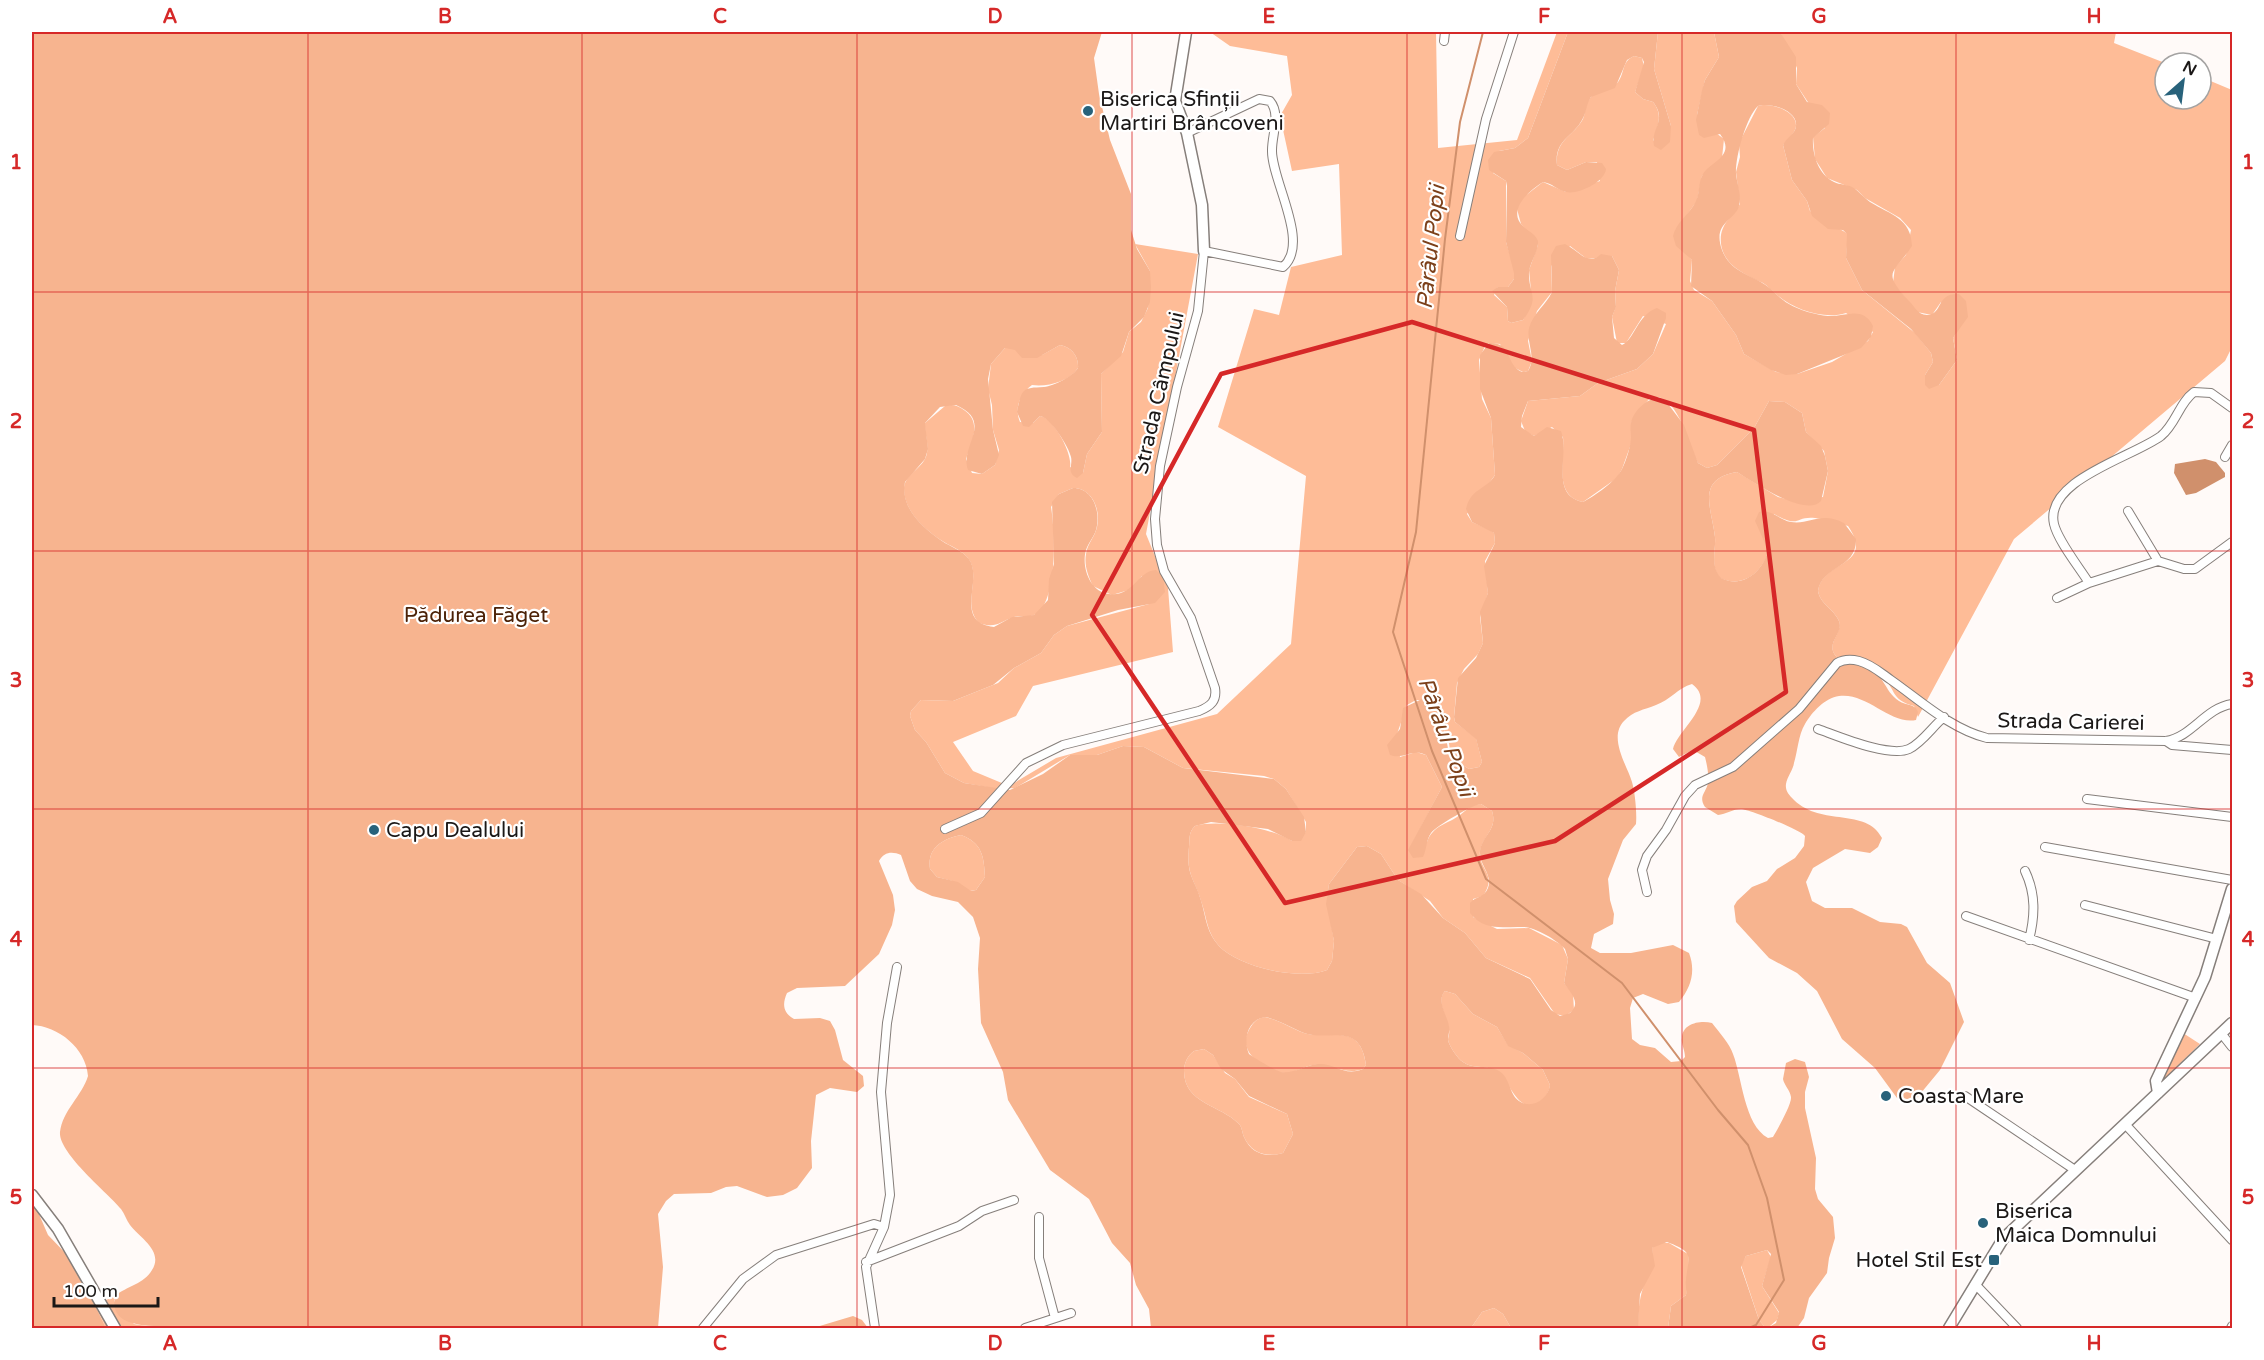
<svg xmlns="http://www.w3.org/2000/svg" width="2264" height="1360" font-family="'Varela Round',sans-serif">
  <style>
    .green { fill: #febc97 }
    .forest { fill: #f7b48f; fill-rule: evenodd }
    .water { fill: #d0906c }
    .lines { fill: none; stroke-linecap: round; stroke-linejoin: round }
    .stream { stroke: #d0906c; stroke-width: 2 }
    .street-casing { stroke: #867f7b; stroke-width: 10 }
    .secondary-casing { stroke: #867f7b; stroke-width: 13 }
    .street { stroke: #fff; stroke-width: 8 }
    .secondary { stroke: #fff; stroke-width: 10 }
    .marked { fill: none; stroke: #d62828; stroke-width: 4.5; stroke-linejoin: round }
    .grid { fill: none; stroke: #d62828; stroke-width: 1.5; stroke-opacity: 0.55 }
    .poi-dot { fill: #28627b; stroke: #fff; stroke-width: 2 }
    .labels { text-anchor: middle; dominant-baseline: central; stroke-width: 4.5; stroke-linejoin: round; paint-order: stroke }
    .poi-label { font-size: 21px; fill: #1b1817; stroke: #fff; text-anchor: start }
    .street-label { font-size: 21px; fill: #1b1817; stroke: #fff }
    .park-label { font-size: 21px; fill: #4c2207; stroke: #fff }
    .water-label { font-size: 22px; font-style: italic; fill: #7c401a; stroke: #fff }
    .neatline { fill: none; stroke: #d62828; stroke-width: 2 }
    .grid-label { font-size: 20px; text-anchor: middle; font-weight: bold; fill: #d62828 }
  </style>
  <rect width="100%" height="100%" fill="#fffaf8"/>
  <path class="green" d="M1210,32H1436L1438,148L1517,140L1557,32H1568L1528,138L1515,148L1499,151L1493,173L1506,181V242L1514,268V279L1508,287H1498L1494,295L1507,307L1508,321L1511,323L1523,320L1532,301L1529,270L1538,245L1521,224L1517,209L1521,199L1543,182L1566,192L1600,181L1597,162H1586L1567,170L1557,165C1555,139 1573,137 1583,119C1586,112 1585,103 1591,97C1599,88 1610,92 1618,82C1625,73 1621,62 1634,56L1642,58L1644,67L1635,92L1643,99L1653,102C1664,116 1657,126 1653,141L1671,126L1654,69L1658,32H1714L1719,57L1705,80L1697,115L1706,137L1716,133L1724,139L1722,158L1702,176L1697,201L1675,231L1685,252L1692,260L1690,281L1694,290L1712,301L1736,335L1744,354L1776,372L1797,374L1832,362L1868,341L1873,332L1846,313C1825,320 1794,310 1777,295C1772,291 1768,286 1763,283C1746,275 1724,266 1721,244C1719,224 1731,219 1740,204L1736,172L1740,157L1739,143L1758,106C1769,102 1797,110 1796,126C1796,132 1787,140 1783,145L1792,180L1807,201L1810,211L1848,234L1846,258L1862,290L1915,333L1931,353L1933,362L1925,375V385H1939L1957,360L1953,338L1956,333L1941,302L1932,315L1917,312L1893,283L1895,267L1906,255L1911,230L1900,218L1865,198L1857,190L1827,178L1815,159L1813,137L1825,128L1796,84L1797,68L1780,32H2116L2114,43L2165,63V99H2201V77L2232,90V347L2225,361L2014,539L1918,717L1914,706C1890,700 1897,689 1881,676C1869,666 1845,669 1835,655C1826,643 1843,633 1839,621C1834,609 1820,604 1818,591C1822,560 1876,567 1848,526C1837,523 1826,519 1815,518C1794,516 1801,529 1774,514L1763,535L1768,551C1763,572 1742,589 1720,578C1710,566 1716,551 1715,537C1712,509 1695,479 1737,472L1778,497L1794,501L1823,497L1828,471L1824,451L1806,432L1802,413L1785,402L1769,401L1754,428L1717,465L1707,468L1698,463C1689,447 1677,389 1650,398L1636,414L1631,423V444L1622,469L1617,478L1583,502C1553,496 1565,460 1563,437L1552,427L1534,436L1525,431L1521,421L1528,401L1580,396L1598,383L1637,369L1653,354L1666,324L1643,316L1626,343H1617L1612,317L1616,306L1615,291L1619,270L1612,256L1587,259L1570,246L1551,266L1552,292L1537,311L1528,341L1532,361L1528,371L1523,372L1513,367L1500,344L1489,343L1485,346L1479,360L1482,399L1491,418L1495,475L1467,514L1472,522L1490,530L1494,533L1495,543L1485,561L1488,593L1480,617L1483,643L1478,654L1464,669L1457,683L1454,717L1455,722L1476,738L1482,762L1479,767L1469,769L1451,758L1448,736L1442,727L1438,711L1427,700H1416L1407,705L1397,734L1400,757L1416,752L1426,755L1442,787L1411,846L1427,842C1433,825 1448,824 1460,815C1468,809 1471,804 1481,804L1492,811C1498,829 1483,835 1480,851C1478,870 1498,873 1483,896L1473,899V917L1497,929L1529,928L1562,945L1568,959L1564,983L1573,994L1574,1010L1565,1016L1555,1014L1530,978L1486,958L1465,933L1443,918L1430,901L1398,880L1381,854L1367,846L1357,847L1329,884L1327,899L1334,941L1332,961L1327,970C1299,981 1239,967 1219,946C1207,933 1207,919 1202,904C1195,879 1186,876 1189,847C1190,839 1188,833 1195,826C1217,819 1273,828 1292,841L1306,832V822L1286,789L1274,779L1264,776L1183,768L1144,747L1123,746L1097,755H1070L1015,788L998,789L964,783L945,773L926,742L915,730L910,716L911,711L921,700L953,701L998,683L1014,668L1041,653L1054,635L1067,626L1149,604L1142,576L1132,589L1112,595L1093,586C1088,576 1084,565 1086,554C1087,544 1095,537 1097,527C1101,511 1093,488 1073,488L1059,494L1051,507C1055,530 1058,600 1036,614C1029,618 1021,615 1014,617C999,622 996,629 979,623C962,605 980,580 970,561C964,551 954,548 944,542C926,531 904,512 904,489C904,476 919,470 925,459C931,447 924,435 925,423L945,406C952,404 957,405 964,410C982,422 972,442 966,459L972,473L982,474L995,465L999,450L993,430L992,405L988,389L991,364L1005,348L1010,347L1042,355L1060,345C1071,347 1079,356 1078,368C1069,382 1047,387 1032,385C1020,394 1014,408 1020,422L1033,423L1040,416C1053,417 1073,454 1070,467L1083,473L1087,454L1102,432L1101,374L1123,352L1129,332L1141,322L1148,308L1150,271L1135,244L1198,254L1146,534L1168,588L1173,652L1033,686L1016,716L953,742L973,771L1009,786L1056,758L1217,714L1291,644L1306,476L1218,427L1254,309L1279,315L1291,267L1342,255L1339,164L1292,171L1280,116L1292,95L1287,56L1230,46Z
    M961,835C982,843 984,856 985,877L976,890L970,891L952,881L937,877L930,869C927,848 942,839 961,835Z
    M1445,991L1455,994L1473,1014L1497,1027L1508,1045L1523,1053L1543,1070L1550,1085C1549,1092 1546,1097 1541,1101C1519,1118 1510,1081 1498,1072C1488,1064 1474,1070 1463,1062C1458,1059 1449,1046 1448,1040C1448,1037 1450,1033 1449,1030C1448,1018 1435,1001 1445,991Z
    M1265,1017C1279,1020 1290,1028 1304,1033C1329,1041 1360,1020 1366,1065L1363,1069C1345,1076 1332,1063 1313,1065C1304,1066 1295,1073 1286,1073C1267,1073 1237,1052 1248,1032C1252,1024 1256,1018 1265,1017Z
    M2183,1033L2200,1044L2164,1079L2161,1075Z
    M1204,1049L1213,1055L1225,1073L1235,1079L1249,1097L1287,1114L1293,1134L1283,1153C1267,1158 1251,1153 1244,1137C1242,1132 1242,1127 1239,1124C1221,1105 1184,1104 1184,1071C1184,1063 1188,1055 1194,1051Z
    M1659,1243H1669L1688,1254C1690,1260 1688,1287 1686,1295L1671,1306L1668,1328H1638C1638,1308 1640,1285 1653,1269L1652,1248Z
    M1767,1250L1771,1257L1762,1286L1779,1313L1777,1320L1769,1327L1764,1326L1759,1320L1741,1265L1746,1256Z
    M115,1296L114,1301L134,1324C157,1329 182,1319 204,1328H106L95,1305Z
    M1494,1308L1503,1314L1511,1328H1471L1482,1312Z"/>
  <path class="forest" d="M32,32H1102L1094,58L1099,94L1110,140L1131,194V230L1137,249L1150,271L1151,287L1150,302L1144,317L1129,332L1121,356L1101,374L1102,432L1087,454L1083,473L1077,478C1066,472 1073,466 1071,457C1069,447 1050,417 1040,416L1029,427L1023,426L1017,412C1022,388 1022,388 1044,387C1054,386 1073,376 1078,368C1079,356 1071,347 1060,345L1037,358H1022L1015,350L1005,348L991,364L988,379L993,430L999,455L995,465L982,474L968,470C959,446 995,422 956,405L940,407L925,423L928,449L925,459L905,482C900,508 923,528 942,541C951,547 962,550 969,559C984,580 952,622 994,627L1012,617L1034,615L1048,600L1049,579L1054,564L1052,502L1059,494L1073,488C1094,488 1101,513 1096,530C1094,537 1088,543 1086,550C1081,567 1090,592 1109,594C1134,597 1137,571 1156,570L1163,577L1165,592L1155,603L1118,610L1067,626L1054,635L1041,653L1014,668L993,685L953,701L921,700L911,711L910,716L915,730L926,742L945,773L964,783L1010,790L1043,774L1070,755H1097L1123,746L1144,747L1183,768L1274,779L1286,789L1304,817L1306,832L1301,841H1292L1268,829L1211,822L1195,826C1188,833 1190,839 1189,847C1186,878 1195,877 1202,904C1206,919 1207,933 1219,946C1239,967 1299,981 1327,970L1332,961L1334,941L1326,904L1329,884L1357,847L1367,846L1381,854L1398,880L1421,894L1443,918L1465,933L1486,958L1530,979L1551,1010L1560,1016L1570,1013C1582,1002 1570,993 1564,983L1568,959L1565,949C1557,940 1535,927 1523,927C1503,926 1485,932 1470,913V903C1476,896 1484,898 1488,888C1493,874 1479,866 1480,851C1482,835 1498,830 1492,811L1481,804C1474,804 1436,826 1431,833C1426,840 1427,849 1423,857L1413,858L1408,850L1442,787L1426,755C1413,748 1403,760 1390,755L1387,745L1400,729L1403,708L1422,699C1445,703 1444,740 1451,758L1469,769L1479,767L1482,762L1476,739L1455,722L1454,717L1458,678L1476,658L1483,643L1480,612L1488,593L1484,566L1495,543L1494,533L1472,522L1466,509C1471,487 1487,490 1495,475L1491,418L1480,389V355L1489,343C1513,342 1505,365 1522,372L1528,371C1537,357 1526,343 1529,328C1533,313 1546,305 1552,292L1551,255L1556,246L1565,244C1578,250 1588,267 1601,254L1612,256L1619,270L1615,291L1616,307L1612,317L1614,338L1622,345C1635,339 1637,315 1657,308L1666,313V318L1653,354L1637,369L1598,383L1580,396L1528,401L1522,416L1521,427L1534,436L1547,427L1561,431C1570,455 1549,495 1583,502C1595,496 1616,481 1622,469C1626,461 1631,446 1631,437C1631,433 1630,427 1631,423C1633,410 1653,392 1665,400L1684,425L1698,463L1707,468L1717,465L1754,428L1769,401L1785,402L1802,413L1806,432L1821,446L1825,456L1828,471L1821,501C1806,518 1753,482 1737,472C1695,479 1712,509 1715,537C1716,551 1710,566 1721,578C1742,589 1763,572 1768,550L1755,521L1759,512C1773,509 1779,520 1791,522C1810,525 1819,511 1844,523L1856,539C1857,569 1822,565 1818,591C1820,604 1834,609 1839,621C1844,633 1826,642 1835,655C1840,663 1851,662 1860,665C1886,672 1883,691 1899,701C1906,706 1915,703 1918,712L1916,720C1890,725 1867,692 1839,696C1825,698 1812,712 1805,724C1798,736 1798,750 1794,763C1793,770 1787,777 1786,784C1785,791 1789,795 1794,800C1822,827 1866,807 1882,838L1878,847L1870,853L1845,849L1813,868L1806,882L1812,901L1825,908H1852L1880,922L1901,924L1907,927L1927,963L1950,983L1964,1022L1940,1070L1916,1099L1907,1102L1897,1098L1875,1068L1842,1039L1817,991L1797,973L1769,958L1736,922L1734,906L1737,901L1752,887L1767,881L1777,869L1795,858L1804,846L1805,836C1801,830 1748,809 1741,809C1733,809 1726,814 1718,815L1705,807C1698,796 1706,793 1708,783C1709,774 1707,765 1705,757L1693,750L1679,757L1673,749C1677,730 1718,703 1692,684C1678,688 1670,700 1656,705C1644,710 1633,711 1624,721C1608,738 1627,765 1632,782C1635,792 1637,813 1636,824L1623,840L1608,879L1610,900L1614,914L1613,924L1594,934L1591,948L1600,953H1631L1673,945L1689,953C1696,971 1691,988 1679,1002L1668,1004L1643,994L1633,998L1630,1008L1632,1039L1640,1045L1655,1048L1671,1062L1681,1061L1685,1057C1685,1050 1681,1044 1682,1038C1682,1023 1701,1020 1712,1023C1719,1032 1730,1044 1733,1054C1742,1077 1744,1125 1768,1138L1773,1137C1777,1130 1792,1104 1791,1097C1790,1090 1784,1085 1783,1079L1786,1063L1795,1059L1805,1062L1809,1077L1805,1092V1108L1816,1158L1815,1189L1818,1199L1833,1217L1835,1238L1829,1258L1827,1273L1809,1298L1804,1318L1797,1328H1668L1671,1306L1686,1295C1687,1289 1685,1285 1686,1280C1688,1256 1696,1253 1667,1242L1652,1248L1655,1266L1640,1294L1638,1328H1511L1503,1314L1494,1308L1482,1312L1471,1328H1151L1149,1309L1136,1285L1130,1263L1112,1243L1089,1199L1050,1170L1008,1100L1003,1072L981,1023L978,969L980,938L973,917L958,902L932,896L917,889L910,881L901,855C892,851 884,852 879,861L893,895L895,910L892,925L879,954L845,986L797,988L787,993C782,1004 783,1013 794,1019L820,1018L830,1021L835,1030L843,1060L863,1076L864,1086L857,1092L830,1088L816,1095L811,1141L812,1168L797,1188L783,1195L767,1197L737,1186L726,1187L711,1193L674,1194L666,1201L658,1214L663,1267L658,1328H204C183,1320 106,1340 115,1296C127,1286 144,1284 152,1270C164,1251 140,1238 130,1225C126,1220 125,1214 121,1209C108,1193 58,1153 60,1132C62,1111 82,1096 88,1076C86,1048 58,1026 32,1025ZM961,835C982,843 984,856 985,877L976,890L971,891L958,882L937,877L930,869C927,848 942,839 961,835ZM1445,991L1455,994L1473,1014L1497,1027L1508,1046L1523,1053L1543,1070L1550,1085C1548,1099 1532,1110 1519,1101C1509,1094 1510,1077 1499,1071C1488,1064 1474,1070 1463,1062C1458,1059 1449,1046 1448,1040C1448,1035 1450,1031 1449,1026C1447,1015 1436,1001 1445,991ZM1265,1017C1279,1020 1291,1028 1304,1033C1329,1042 1360,1020 1366,1065L1363,1069C1343,1077 1337,1063 1318,1064C1305,1065 1294,1074 1281,1072C1278,1072 1251,1056 1249,1054C1243,1040 1247,1020 1265,1017ZM1204,1049L1213,1055L1221,1069L1235,1079L1249,1096L1287,1114L1293,1134L1283,1153C1267,1158 1251,1154 1244,1137C1242,1132 1242,1127 1239,1124C1221,1105 1184,1104 1184,1071C1184,1063 1188,1055 1194,1051ZM1767,1250L1771,1254L1762,1286L1779,1312L1776,1323L1769,1327L1764,1326L1759,1320L1741,1267L1746,1256Z
    M1568,32H1658L1654,69L1671,126L1670,142L1661,150L1654,146C1650,128 1668,121 1653,102L1643,99L1635,92L1644,62L1642,58L1634,56L1627,60L1615,88L1591,97C1586,104 1587,112 1582,120C1573,137 1554,140 1557,165L1567,170L1586,162L1602,163L1606,169C1605,182 1578,195 1566,192C1557,190 1552,183 1543,182C1528,191 1505,212 1525,228C1530,232 1536,235 1538,241C1539,251 1530,262 1529,272C1528,294 1541,296 1523,320L1511,323L1508,321L1507,307L1492,291L1498,287H1508L1514,279V273L1506,242L1507,186L1506,181L1489,170L1488,160L1494,152L1515,148L1528,138Z
    M1714,32H1780L1796,57V84L1807,102L1822,105L1830,113L1829,124L1813,138C1812,154 1818,174 1834,182C1840,185 1846,184 1852,187C1859,191 1863,197 1870,202C1891,215 1911,218 1912,246C1893,275 1881,270 1909,301C1916,308 1917,314 1927,315C1944,314 1935,293 1959,294L1966,301L1968,317L1953,338L1957,360L1939,385L1929,389L1925,385V375L1933,362L1931,353L1911,329L1862,290L1846,258L1847,234L1843,230L1828,229L1812,216L1807,201L1792,180L1783,145C1786,138 1796,133 1796,126C1798,110 1769,102 1758,106C1746,117 1735,158 1736,174C1737,184 1742,196 1739,206C1735,221 1712,222 1722,250C1731,273 1751,274 1767,286C1775,292 1780,299 1789,304C1799,310 1816,315 1828,316C1845,317 1863,305 1873,326L1871,337L1861,348L1797,374L1786,375L1771,370L1744,354L1736,335L1712,301L1691,286L1692,260L1676,246L1673,236C1676,222 1690,214 1696,201C1700,193 1698,182 1703,174C1710,162 1737,156 1720,134L1704,138L1699,135L1696,120L1702,90L1705,80L1719,57Z
    M32,1198L48,1235L74,1262L106,1328H32Z
    M853,1316L862,1320L868,1328H813Z"/>
  <path class="water" d="M2205,459L2216,462L2225,473V477L2196,493L2186,495L2174,473L2175,464Z"/>
  <g class="lines">
    <path class="stream" d="M1483,32L1460,122L1445,239L1416,532L1393,632L1432,751L1486,879L1622,983L1718,1110L1748,1145L1767,1198L1784,1280L1756,1325L1749,1328"/>
    <g class="street-casing">
      <path id="street" d="M1444,41L1445,32
        M1460,236L1486,119L1514,32
        M2232,408L2211,393L2194,392C2179,403 2176,424 2161,436C2133,457 2044,480 2054,524C2058,541 2079,567 2089,583L2158,561L2184,569H2195L2232,542
        M2225,457L2232,445
        M2128,511L2158,561
        M2057,598L2089,583
        M1818,729C1838,736 1889,758 1909,749C1922,743 1933,726 1944,717
        M2166,741L2172,745L2232,750
        M2087,799L2232,817
        M945,829L981,813L1026,763L1063,745L1199,711C1211,706 1217,701 1215,688L1191,618L1164,571L1157,545L1155,519L1160,466L1177,387L1198,311L1204,251L1283,267C1311,243 1271,180 1272,150C1272,134 1281,114 1270,101L1259,99L1187,133
        M2045,847L2232,880
        M2025,871C2036,894 2035,916 2029,940
        M1647,892L1642,870L1647,856L1666,830L1685,796L1695,785L1733,767L1799,709L1837,663C1844,659 1851,659 1859,661C1871,664 1881,673 1891,680C1921,701 1951,729 1987,738L2166,741C2192,737 2205,708 2232,704
        M2085,905L2217,939
        M1966,916L2196,998
        M2221,1033L2232,1047
        M1965,1096L2075,1170
        M2125,1124L2232,1240
        M1039,1217V1258L1055,1318
        M866,1262L959,1226L982,1211L1014,1200
        M1975,1284L2017,1328
        M703,1328L743,1279L776,1255L874,1224L884,1227
        M875,1328L866,1267L884,1227L890,1195L881,1092L887,1023L897,967
        M1025,1328L1071,1313
        M2231,1328L2232,1326"/>
    </g>
    <g class="secondary-casing">
      <path id="secondary" d="M1186,32L1175,101L1187,133L1202,205L1204,251
        M2158,1093L2156,1081L2205,977L2232,889
        M32,1195L58,1229L115,1328
        M1949,1328L2003,1239L2232,1023"/>
    </g>
    <use href="#street" class="street"/>
    <use href="#secondary" class="secondary"/>
  </g>
  <path class="marked" d="M1412,322L1754,430L1786,692L1555,841L1285,903L1092,615L1221,374Z"/>
  <path class="grid" d="M308,32V1328M582,32V1328M857,32V1328M1132,32V1328M1407,32V1328M1682,32V1328M1956,32V1328M32,292H2232M32,551H2232M32,809H2232M32,1068H2232"/>
  <g class="poi-dot">
    <circle cx="1088" cy="111" r="6"/>
    <circle cx="374" cy="830" r="6"/>
    <circle cx="1886" cy="1096" r="6"/>
    <circle cx="1983" cy="1223" r="6"/>
    <rect x="1988" y="1254" width="12" height="12" rx="3"/>
  </g>
  <g class="labels">
    <g class="poi-label">
      <text x="1100" y="99">Biserica Sfinții<tspan x="1100" dy="24">Martiri Brâncoveni</tspan></text>
      <text x="386" y="830">Capu Dealului</text>
      <text x="1898" y="1096">Coasta Mare</text>
      <text x="1995" y="1211">Biserica<tspan x="1995" dy="24">Maica Domnului</tspan></text>
      <text x="1982" y="1260" text-anchor="end">Hotel Stil Est</text>
    </g>
    <g class="street-label">
      <text transform="translate(1159 393) rotate(-77)">Strada Câmpului</text>
      <text transform="translate(2071 722) rotate(1)">Strada Carierei</text>
    </g>
    <g class="park-label">
      <text x="476" y="615">Pădurea Făget</text>
    </g>
    <g class="water-label">
      <text transform="translate(1431 247) rotate(-84)">Pârâul Popii</text>
      <text transform="translate(1446 737) rotate(70)">Pârâul Popii</text>
    </g>
  </g>
  <rect width="2264" height="1360" fill="none" stroke="#ffffff" stroke-width="66"/>
  <g transform="translate(2183 81) rotate(28)"><circle r="28" fill="#ffffff" stroke="#a4a3a2" stroke-width="1.5"/>
  <path d="M0-4.5L10 22L0 15L-10 22Z" fill="#28627b"/>
  <text y="-9" font-size="16" font-weight="bold" text-anchor="middle" fill="#1b1817">N</text>
  </g>
  <path d="M54 1297v9h104v-9" fill="none" stroke="#1b1817" stroke-width="3"/>
  <text x="63" y="1297" font-size="18" fill="#1b1817" stroke="#ffffff" stroke-width="4.5" paint-order="stroke">100 m</text>
  <rect x="33" y="33" width="2198" height="1294" class="neatline"/>
  <g class="grid-label">
    <text x="170" y="23">A</text>
    <text x="445" y="23">B</text>
    <text x="720" y="23">C</text>
    <text x="995" y="23">D</text>
    <text x="1269" y="23">E</text>
    <text x="1544" y="23">F</text>
    <text x="1819" y="23">G</text>
    <text x="2094" y="23">H</text>
    <text x="16" y="169">1</text>
    <text x="2248" y="169">1</text>
    <text x="16" y="428">2</text>
    <text x="2248" y="428">2</text>
    <text x="16" y="687">3</text>
    <text x="2248" y="687">3</text>
    <text x="16" y="946">4</text>
    <text x="2248" y="946">4</text>
    <text x="16" y="1204">5</text>
    <text x="2248" y="1204">5</text>
    <text x="170" y="1350">A</text>
    <text x="445" y="1350">B</text>
    <text x="720" y="1350">C</text>
    <text x="995" y="1350">D</text>
    <text x="1269" y="1350">E</text>
    <text x="1544" y="1350">F</text>
    <text x="1819" y="1350">G</text>
    <text x="2094" y="1350">H</text>
  </g>
</svg>
